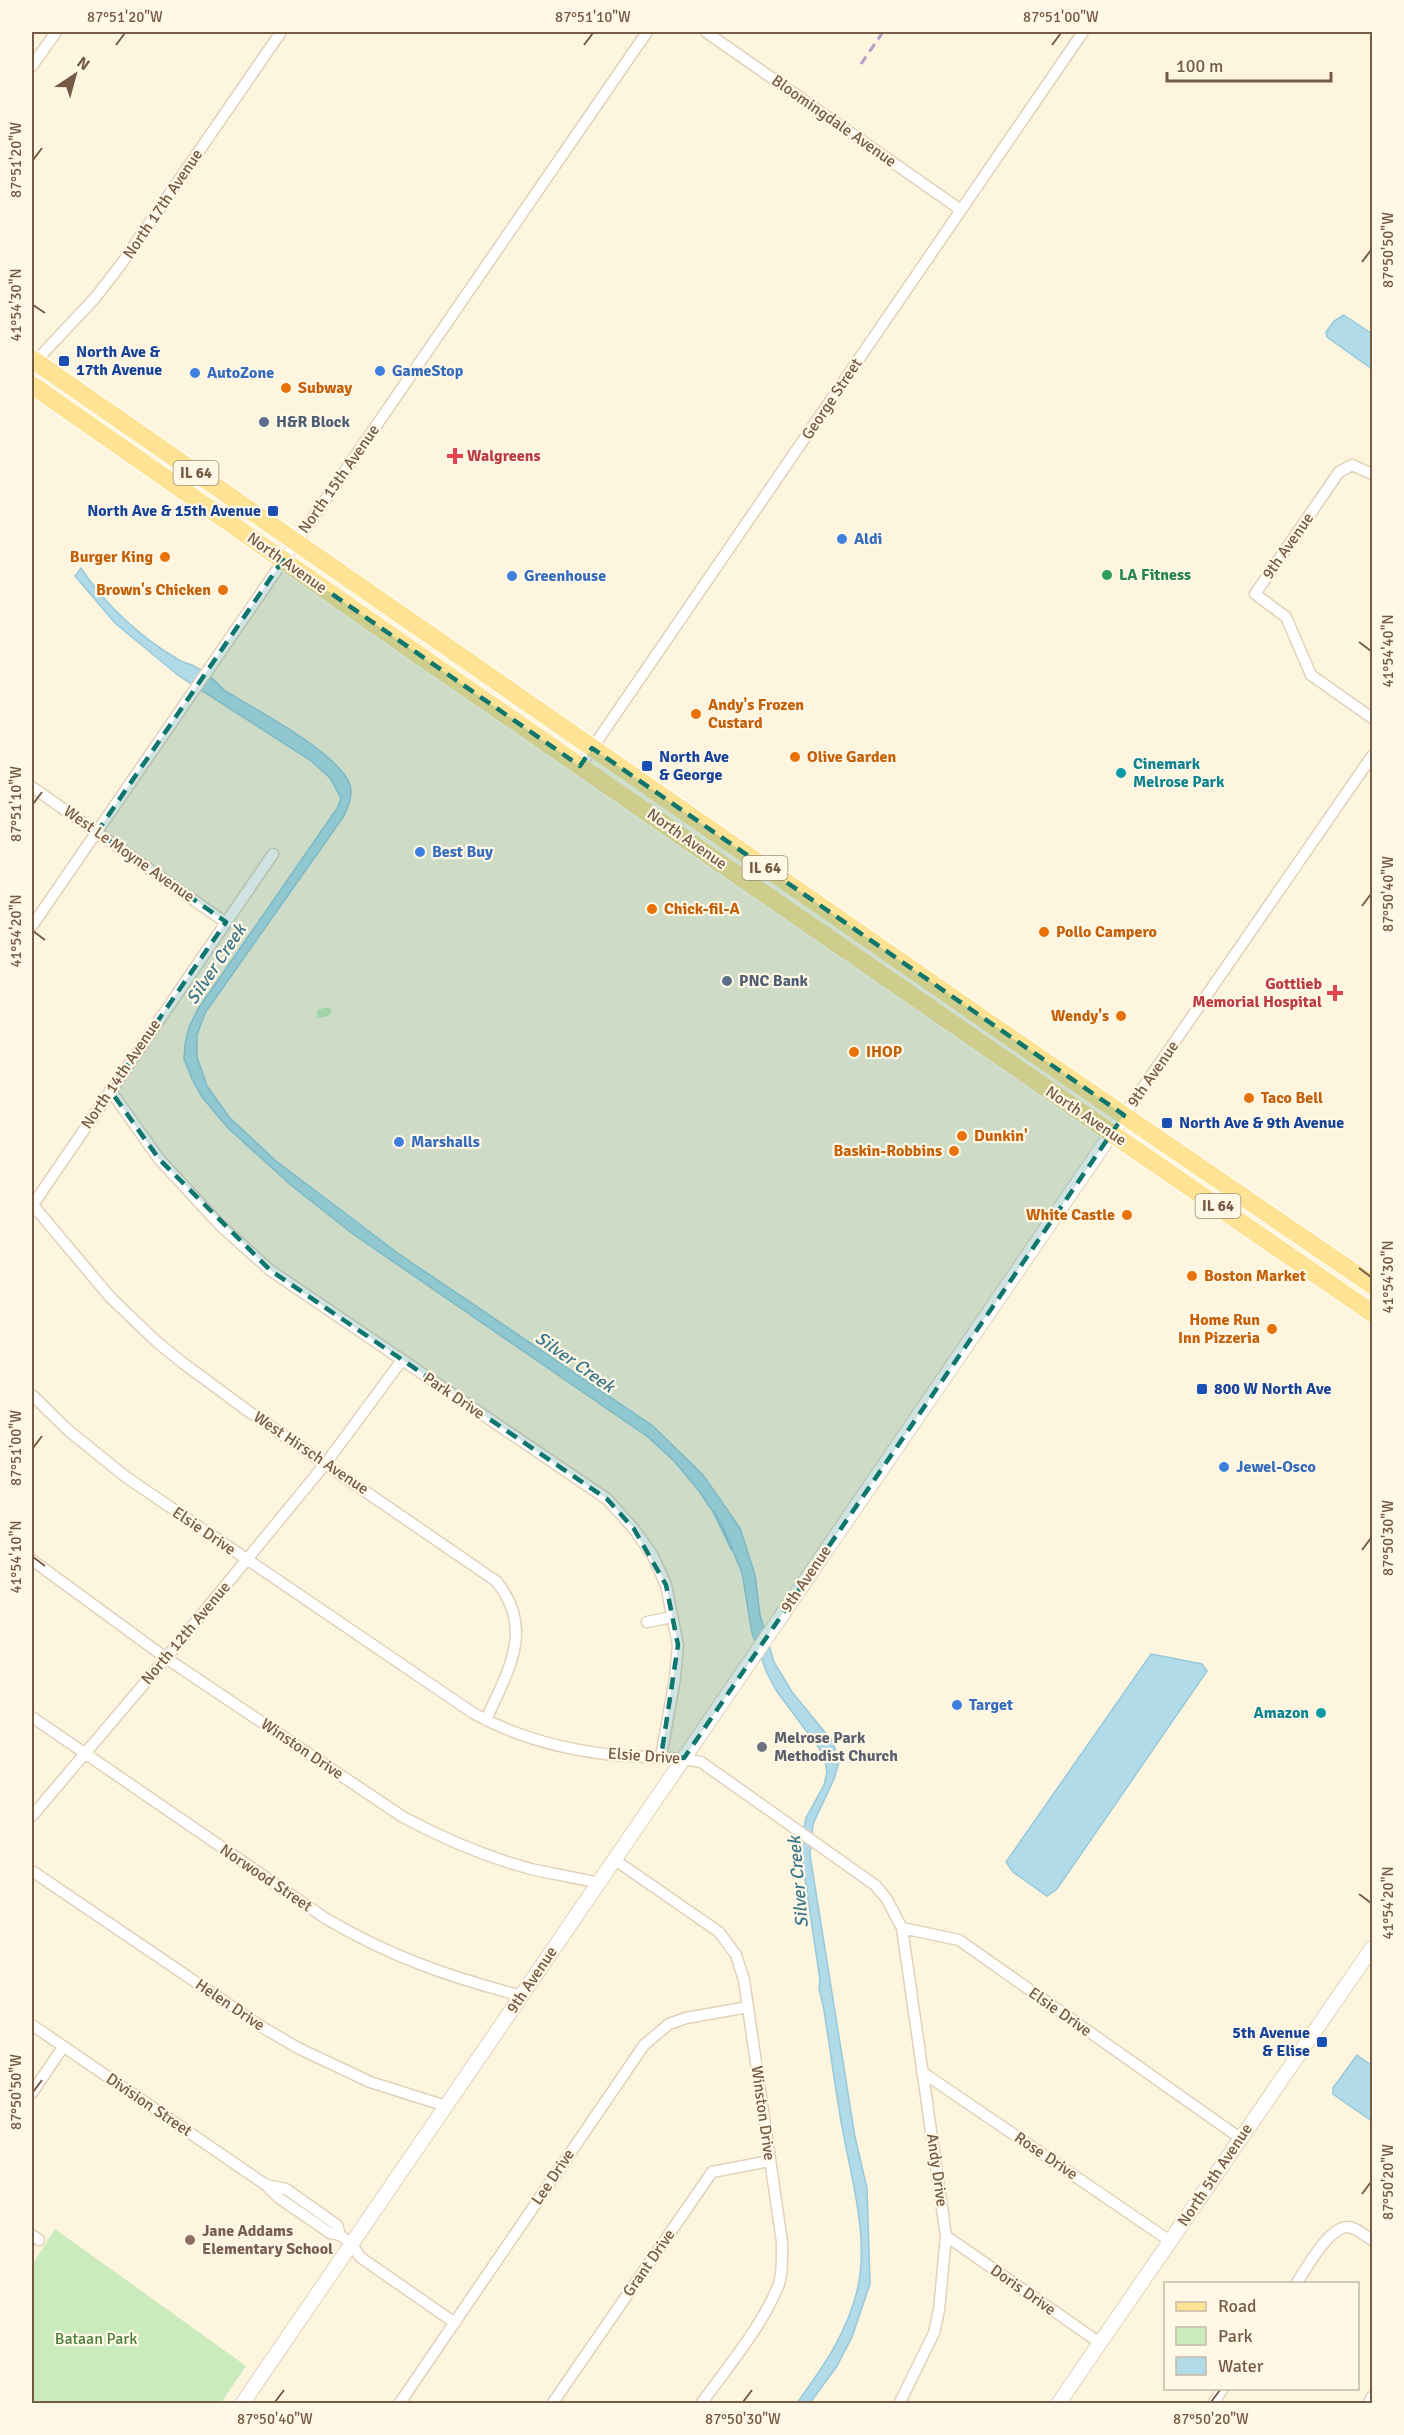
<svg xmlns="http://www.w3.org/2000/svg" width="1404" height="2435" font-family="Signika,sans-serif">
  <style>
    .green { fill: #caecbc }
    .water { fill: #b1dbe9; stroke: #97c9db; stroke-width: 1.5 }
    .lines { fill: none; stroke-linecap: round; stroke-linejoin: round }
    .stream { stroke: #97c9db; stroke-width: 3 }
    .minor-casing { stroke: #e3d1ba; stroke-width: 13 }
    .tertiary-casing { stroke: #e3d1ba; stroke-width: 16 }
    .primary-casing { stroke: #fff; stroke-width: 20 }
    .minor { stroke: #fff; stroke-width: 10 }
    .tertiary { stroke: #fff; stroke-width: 14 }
    .primary { stroke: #ffe394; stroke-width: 18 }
    .rail { stroke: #b89dc7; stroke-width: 3; stroke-dasharray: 9 6; stroke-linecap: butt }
    .marked { fill: #0f766e; fill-opacity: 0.2; stroke: #0f766e; stroke-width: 4.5; stroke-dasharray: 12 8; stroke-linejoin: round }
    .ticks { fill: none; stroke: #765b44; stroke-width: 2 }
    .transit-dot { fill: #1a4fb4; stroke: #fff8e6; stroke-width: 2 }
    .shop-dot { fill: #3f7fe0; stroke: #fff8e6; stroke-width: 2 }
    .food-dot { fill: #e8710a; stroke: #fff8e6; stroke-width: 2 }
    .service-dot { fill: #5c6f8a; stroke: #fff8e6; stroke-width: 2 }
    .health-dot { fill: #e0444e; stroke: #fff8e6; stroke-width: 2 }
    .leisure-dot { fill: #2e9e5b; stroke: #fff8e6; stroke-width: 2 }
    .culture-dot { fill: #0f9aa8; stroke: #fff8e6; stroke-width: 2 }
    .worship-dot { fill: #6b7280; stroke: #fff8e6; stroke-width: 2 }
    .education-dot { fill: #8d6e63; stroke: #fff8e6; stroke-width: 2 }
    .labels { text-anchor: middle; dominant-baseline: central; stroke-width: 4.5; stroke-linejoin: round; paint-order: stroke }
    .shield { fill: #fff8e6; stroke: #9f8a75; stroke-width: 1.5 }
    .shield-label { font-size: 15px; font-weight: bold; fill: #765b44 }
    .street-label { font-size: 16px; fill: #765b44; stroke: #fff8e6 }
    .transit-label { font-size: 16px; font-weight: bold; fill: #164399; stroke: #fff8e6; text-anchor: start }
    .shop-label { font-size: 16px; font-weight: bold; fill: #366cbe; stroke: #fff8e6; text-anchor: start }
    .food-label { font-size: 16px; font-weight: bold; fill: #c56008; stroke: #fff8e6; text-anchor: start }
    .service-label { font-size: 16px; font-weight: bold; fill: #4e5e75; stroke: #fff8e6; text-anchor: start }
    .health-label { font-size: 16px; font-weight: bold; fill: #be3a42; stroke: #fff8e6; text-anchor: start }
    .leisure-label { font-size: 16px; font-weight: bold; fill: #27864d; stroke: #fff8e6; text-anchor: start }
    .culture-label { font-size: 16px; font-weight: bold; fill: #0d838f; stroke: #fff8e6; text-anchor: start }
    .worship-label { font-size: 16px; font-weight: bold; fill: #5b616d; stroke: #fff8e6; text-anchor: start }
    .education-label { font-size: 16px; font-weight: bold; fill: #785e54; stroke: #fff8e6; text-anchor: start }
    .park-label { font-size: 16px; fill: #487d3b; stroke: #fff8e6 }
    .water-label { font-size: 18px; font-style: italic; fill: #3c768b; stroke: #fff8e6 }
    .neatline { fill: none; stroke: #765b44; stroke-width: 2 }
    .ticks-label { font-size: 15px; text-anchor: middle; fill: #765b44 }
  </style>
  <rect width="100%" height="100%" fill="#fef5de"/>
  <path class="green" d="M328,1007L332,1010L329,1016L317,1018V1010Z
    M55,2229L246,2366L221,2403H32V2265Z"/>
  <path class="water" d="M1344,315L1372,334V369L1327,337L1326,332L1334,321Z
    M81,568C105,605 141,638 179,660C183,663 188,663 192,665C204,671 216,681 225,691C254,708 340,754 350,785C353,796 348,806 344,816L205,1013L197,1035V1057L207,1086L229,1117L276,1161L399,1254L653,1426L703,1475L740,1528L755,1575L760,1615L774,1662L792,1692L833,1742L839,1762L834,1779L813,1824L810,1855L855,2137L867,2188L870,2284L852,2337L837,2366L810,2403H797C823,2367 848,2332 858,2287C870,2230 847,2165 839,2109C833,2074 829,2039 823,2005L819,1989L820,1980L800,1845L806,1818L824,1785L827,1772L824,1755L776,1690L767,1673L752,1633L742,1573L722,1525L699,1491L675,1462L648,1437L353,1234L292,1186L228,1128L202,1097L192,1079L184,1059L185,1044L189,1027L198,1009L338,807L341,798L330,778L310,760L179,676L115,623L75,576Z
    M1151,1654L1202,1664L1207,1671L1057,1889L1047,1896L1013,1872L1006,1862Z
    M1357,2055L1372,2066V2121L1333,2094V2088Z"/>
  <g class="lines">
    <path class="stream" d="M714,1512L732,1549"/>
    <g class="minor-casing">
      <path id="minor" d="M706,32L961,210
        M32,66L56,32
        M32,365L95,298L122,263L281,32
        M1372,474L1352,465L1339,472L1255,594L1286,617L1311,675L1372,718
        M580,766L1083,32
        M32,787L225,922
        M32,926L647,32
        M110,1090L159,1159L221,1226L270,1270L607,1499L634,1529L653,1556L666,1585L678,1645L675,1678L661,1757
        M1124,1115L1372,756
        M32,1204L110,1297L157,1342L183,1363L248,1411L496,1581C536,1629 507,1672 486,1720
        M32,1206L273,854
        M32,1395L69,1431L126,1477L473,1713C516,1737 565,1750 614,1755C643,1758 672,1756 701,1762L875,1885L886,1898L902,1928L959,1940L1240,2138
        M32,1560L166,1658L403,1817C444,1839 486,1857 531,1869C554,1874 577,1878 599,1883
        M647,1622L672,1617
        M32,1717L325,1918C389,1956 449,1977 522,1996
        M32,1816L166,1658L326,1463L402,1360
        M615,1860L719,1932L736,1955L744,1980L782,2242C782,2256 783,2271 779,2284C762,2327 728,2366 701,2404
        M32,1871L262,2027L298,2048L370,2082L446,2106
        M32,2025L266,2185L279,2198L330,2233L340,2235L352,2244L360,2257L455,2323
        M922,2072L1170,2241
        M32,2093L63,2047
        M266,2185L286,2189L337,2225L340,2235
        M32,2235L39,2240
        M946,2236L1100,2343
        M1296,2284C1306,2269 1328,2228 1347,2227C1356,2227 1365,2236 1372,2240
        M399,2404L644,2045L669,2024L686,2018L748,2007
        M552,2404L712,2172L770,2161
        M899,2404L934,2333L939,2310L946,2236L902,1928
        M1213,2404L1223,2388
        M1368,2404L1372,2397"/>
    </g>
    <g class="tertiary-casing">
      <path id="tertiary" d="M242,2404L1124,1115
        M1058,2404L1372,1948"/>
    </g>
    <g class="primary-casing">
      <path id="primary" d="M32,359L1008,1036L1372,1285
        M32,385L416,653L1372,1313"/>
    </g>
    <use href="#minor" class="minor"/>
    <use href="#tertiary" class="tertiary"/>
    <use href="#primary" class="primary"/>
    <path class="rail" d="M861,64L883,32"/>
  </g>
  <path class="marked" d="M283,560L580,766L592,748L1124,1115L684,1758L661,1757L678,1645L666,1585L634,1529L607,1499L270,1270L159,1159L110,1090L226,922L97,832Z"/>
  <path class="ticks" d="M116,45L125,33M584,45L593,33M1052,45L1061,33M33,160L42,148M1362,262L1371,250M33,305L45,313M1359,642L1371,651M33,804L42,792M1362,906L1371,894M33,931L45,940M1359,1268L1371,1277M33,1448L42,1436M1362,1550L1371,1538M33,1557L45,1566M1359,1894L1371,1903M33,2092L42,2080M1362,2194L1371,2182M275,2402L284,2390M743,2402L752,2390M1211,2402L1220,2390"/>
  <g class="transit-dot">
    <rect x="58" y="355" width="12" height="12" rx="3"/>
    <rect x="267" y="505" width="12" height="12" rx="3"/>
    <rect x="641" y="760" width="12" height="12" rx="3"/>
    <rect x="1161" y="1117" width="12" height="12" rx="3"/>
    <rect x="1196" y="1383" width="12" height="12" rx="3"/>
    <rect x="1316" y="2036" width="12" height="12" rx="3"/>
  </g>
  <g class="shop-dot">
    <circle cx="380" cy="371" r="6"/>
    <circle cx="195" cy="373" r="6"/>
    <circle cx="842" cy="539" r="6"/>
    <circle cx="512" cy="576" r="6"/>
    <circle cx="420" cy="852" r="6"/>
    <circle cx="399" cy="1142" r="6"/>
    <circle cx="1224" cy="1467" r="6"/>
    <circle cx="957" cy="1705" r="6"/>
  </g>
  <g class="food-dot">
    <circle cx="286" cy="388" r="6"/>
    <circle cx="165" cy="557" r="6"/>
    <circle cx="223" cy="590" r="6"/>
    <circle cx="696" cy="714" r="6"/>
    <circle cx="795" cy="757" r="6"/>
    <circle cx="652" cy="909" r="6"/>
    <circle cx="1044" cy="932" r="6"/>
    <circle cx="1121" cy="1016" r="6"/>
    <circle cx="854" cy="1052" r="6"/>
    <circle cx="1249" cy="1098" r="6"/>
    <circle cx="962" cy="1136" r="6"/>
    <circle cx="954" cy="1151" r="6"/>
    <circle cx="1127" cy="1215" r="6"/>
    <circle cx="1192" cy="1276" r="6"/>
    <circle cx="1272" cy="1329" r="6"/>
  </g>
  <g class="service-dot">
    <circle cx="264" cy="422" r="6"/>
    <circle cx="727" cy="981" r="6"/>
  </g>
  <g class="health-dot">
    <path d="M452 447h6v6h6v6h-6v6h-6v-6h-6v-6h6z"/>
    <path d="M1332 984h6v6h6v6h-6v6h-6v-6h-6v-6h6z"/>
  </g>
  <circle class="leisure-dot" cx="1107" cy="575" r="6"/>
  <g class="culture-dot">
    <circle cx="1121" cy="773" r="6"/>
    <circle cx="1321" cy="1713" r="6"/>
  </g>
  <circle class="worship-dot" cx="762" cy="1747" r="6"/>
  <circle class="education-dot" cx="190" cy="2240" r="6"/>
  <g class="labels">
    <g class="shield">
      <rect x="173.5" y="461" width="45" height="24" rx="4.5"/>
      <rect x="742.5" y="856" width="45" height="24" rx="4.5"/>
      <rect x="1195.5" y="1194" width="45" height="24" rx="4.5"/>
    </g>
    <g class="shield-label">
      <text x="196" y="473">IL 64</text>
      <text x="765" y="868">IL 64</text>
      <text x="1218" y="1206">IL 64</text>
    </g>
    <g class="street-label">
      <text transform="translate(834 121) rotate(35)">Bloomingdale Avenue</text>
      <text transform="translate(163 204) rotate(-56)">North 17th Avenue</text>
      <text transform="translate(832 399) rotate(-56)">George Street</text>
      <text transform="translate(339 479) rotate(-55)">North 15th Avenue</text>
      <text transform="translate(1288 546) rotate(-55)">9th Avenue</text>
      <text transform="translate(287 563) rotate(35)">North Avenue</text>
      <text transform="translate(687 839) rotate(35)">North Avenue</text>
      <text transform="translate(129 854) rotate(35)">West Le Moyne Avenue</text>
      <text transform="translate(121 1074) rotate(-56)">North 14th Avenue</text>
      <text transform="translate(1153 1074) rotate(-55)">9th Avenue</text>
      <text transform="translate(1086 1116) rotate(34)">North Avenue</text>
      <text transform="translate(454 1396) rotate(34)">Park Drive</text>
      <text transform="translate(311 1453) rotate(34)">West Hirsch Avenue</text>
      <text transform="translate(204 1531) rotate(34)">Elsie Drive</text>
      <text transform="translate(806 1579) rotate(-56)">9th Avenue</text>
      <text transform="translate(186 1633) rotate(-50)">North 12th Avenue</text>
      <text transform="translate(302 1749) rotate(34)">Winston Drive</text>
      <text transform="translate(644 1756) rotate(4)">Elsie Drive</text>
      <text transform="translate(266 1878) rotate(34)">Norwood Street</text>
      <text transform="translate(532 1980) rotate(-56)">9th Avenue</text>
      <text transform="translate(230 2005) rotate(34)">Helen Drive</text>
      <text transform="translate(1060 2012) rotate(35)">Elsie Drive</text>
      <text transform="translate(149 2105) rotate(34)">Division Street</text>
      <text transform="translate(763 2113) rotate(82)">Winston Drive</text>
      <text transform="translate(1046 2156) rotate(34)">Rose Drive</text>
      <text transform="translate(937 2170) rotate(82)">Andy Drive</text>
      <text transform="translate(1215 2175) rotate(-56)">North 5th Avenue</text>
      <text transform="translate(553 2177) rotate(-56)">Lee Drive</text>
      <text transform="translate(649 2263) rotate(-55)">Grant Drive</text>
      <text transform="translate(1023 2290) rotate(35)">Doris Drive</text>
    </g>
    <g class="transit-label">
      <text x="76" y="352">North Ave &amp;<tspan x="76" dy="18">17th Avenue</tspan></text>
      <text x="261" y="511" text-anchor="end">North Ave &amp; 15th Avenue</text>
      <text x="659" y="757">North Ave<tspan x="659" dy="18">&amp; George</tspan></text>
      <text x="1179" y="1123">North Ave &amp; 9th Avenue</text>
      <text x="1214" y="1389">800 W North Ave</text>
      <text x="1310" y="2033" text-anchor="end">5th Avenue<tspan x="1310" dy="18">&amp; Elise</tspan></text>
    </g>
    <g class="shop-label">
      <text x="392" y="371">GameStop</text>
      <text x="207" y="373">AutoZone</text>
      <text x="854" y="539">Aldi</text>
      <text x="524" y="576">Greenhouse</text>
      <text x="432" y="852">Best Buy</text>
      <text x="411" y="1142">Marshalls</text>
      <text x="1236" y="1467">Jewel-Osco</text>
      <text x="969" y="1705">Target</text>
    </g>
    <g class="food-label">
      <text x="298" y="388">Subway</text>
      <text x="153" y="557" text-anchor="end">Burger King</text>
      <text x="211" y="590" text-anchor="end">Brown's Chicken</text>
      <text x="708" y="705">Andy's Frozen<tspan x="708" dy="18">Custard</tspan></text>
      <text x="807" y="757">Olive Garden</text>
      <text x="664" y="909">Chick-fil-A</text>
      <text x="1056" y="932">Pollo Campero</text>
      <text x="1109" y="1016" text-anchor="end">Wendy's</text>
      <text x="866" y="1052">IHOP</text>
      <text x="1261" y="1098">Taco Bell</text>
      <text x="974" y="1136">Dunkin'</text>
      <text x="942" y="1151" text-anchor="end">Baskin-Robbins</text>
      <text x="1115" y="1215" text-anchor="end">White Castle</text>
      <text x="1204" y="1276">Boston Market</text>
      <text x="1260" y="1320" text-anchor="end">Home Run<tspan x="1260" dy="18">Inn Pizzeria</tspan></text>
    </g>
    <g class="service-label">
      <text x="276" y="422">H&amp;R Block</text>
      <text x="739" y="981">PNC Bank</text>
    </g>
    <g class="health-label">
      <text x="467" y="456">Walgreens</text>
      <text x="1322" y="984" text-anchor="end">Gottlieb<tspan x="1322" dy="18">Memorial Hospital</tspan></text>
    </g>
    <g class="leisure-label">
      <text x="1119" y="575">LA Fitness</text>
    </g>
    <g class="culture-label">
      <text x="1133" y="764">Cinemark<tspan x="1133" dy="18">Melrose Park</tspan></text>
      <text x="1309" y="1713" text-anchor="end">Amazon</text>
    </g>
    <g class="worship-label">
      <text x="774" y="1738">Melrose Park<tspan x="774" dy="18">Methodist Church</tspan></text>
    </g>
    <g class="education-label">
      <text x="202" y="2231">Jane Addams<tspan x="202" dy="18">Elementary School</tspan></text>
    </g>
    <g class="park-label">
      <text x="96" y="2339">Bataan Park</text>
    </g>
    <g class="water-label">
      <text transform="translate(216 964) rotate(-56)">Silver Creek</text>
      <text transform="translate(575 1362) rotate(35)">Silver Creek</text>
      <text transform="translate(798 1882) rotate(-95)">Silver Creek</text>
    </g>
  </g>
  <rect width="1404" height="2435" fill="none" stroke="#fff8e6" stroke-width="66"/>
  <rect x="1164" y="2282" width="195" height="108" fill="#fff8e6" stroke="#c8b9a5" stroke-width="1.5"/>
  <rect x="1176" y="2302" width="30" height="9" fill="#ffe394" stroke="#c8b9a5" stroke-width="1.5"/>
  <text x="1218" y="2312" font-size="18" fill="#765b44">Road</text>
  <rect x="1176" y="2327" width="30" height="18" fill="#caecbc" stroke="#c8b9a5" stroke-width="1.5"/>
  <text x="1218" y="2342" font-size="18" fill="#765b44">Park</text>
  <rect x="1176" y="2357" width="30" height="18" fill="#b1dbe9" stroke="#c8b9a5" stroke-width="1.5"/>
  <text x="1218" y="2372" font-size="18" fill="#765b44">Water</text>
  <g transform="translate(75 75) rotate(36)" stroke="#fff8e6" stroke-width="4.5" paint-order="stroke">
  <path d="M0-4.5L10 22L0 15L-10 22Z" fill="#765b44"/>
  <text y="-9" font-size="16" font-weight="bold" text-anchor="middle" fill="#765b44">N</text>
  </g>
  <path d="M1167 72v9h164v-9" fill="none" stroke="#765b44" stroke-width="3"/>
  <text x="1176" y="72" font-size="18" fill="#765b44" stroke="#fff8e6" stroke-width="4.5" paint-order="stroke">100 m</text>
  <rect x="33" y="33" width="1338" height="2369" class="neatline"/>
  <g class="ticks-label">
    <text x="125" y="22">87°51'20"W</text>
    <text x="593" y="22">87°51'10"W</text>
    <text x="1061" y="22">87°51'00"W</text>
    <text transform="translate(16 160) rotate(-90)" y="5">87°51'20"W</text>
    <text transform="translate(1388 250) rotate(-90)" y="5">87°50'50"W</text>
    <text transform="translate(16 305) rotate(-90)" y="5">41°54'30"N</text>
    <text transform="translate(1388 651) rotate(-90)" y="5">41°54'40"N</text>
    <text transform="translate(16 804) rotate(-90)" y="5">87°51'10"W</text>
    <text transform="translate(1388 894) rotate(-90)" y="5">87°50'40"W</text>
    <text transform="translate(16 931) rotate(-90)" y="5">41°54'20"N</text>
    <text transform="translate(1388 1277) rotate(-90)" y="5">41°54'30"N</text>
    <text transform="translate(16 1448) rotate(-90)" y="5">87°51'00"W</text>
    <text transform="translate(1388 1538) rotate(-90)" y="5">87°50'30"W</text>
    <text transform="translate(16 1557) rotate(-90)" y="5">41°54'10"N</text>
    <text transform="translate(1388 1903) rotate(-90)" y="5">41°54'20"N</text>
    <text transform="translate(16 2092) rotate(-90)" y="5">87°50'50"W</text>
    <text transform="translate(1388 2182) rotate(-90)" y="5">87°50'20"W</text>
    <text x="275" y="2424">87°50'40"W</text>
    <text x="743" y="2424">87°50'30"W</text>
    <text x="1211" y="2424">87°50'20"W</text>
  </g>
</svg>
